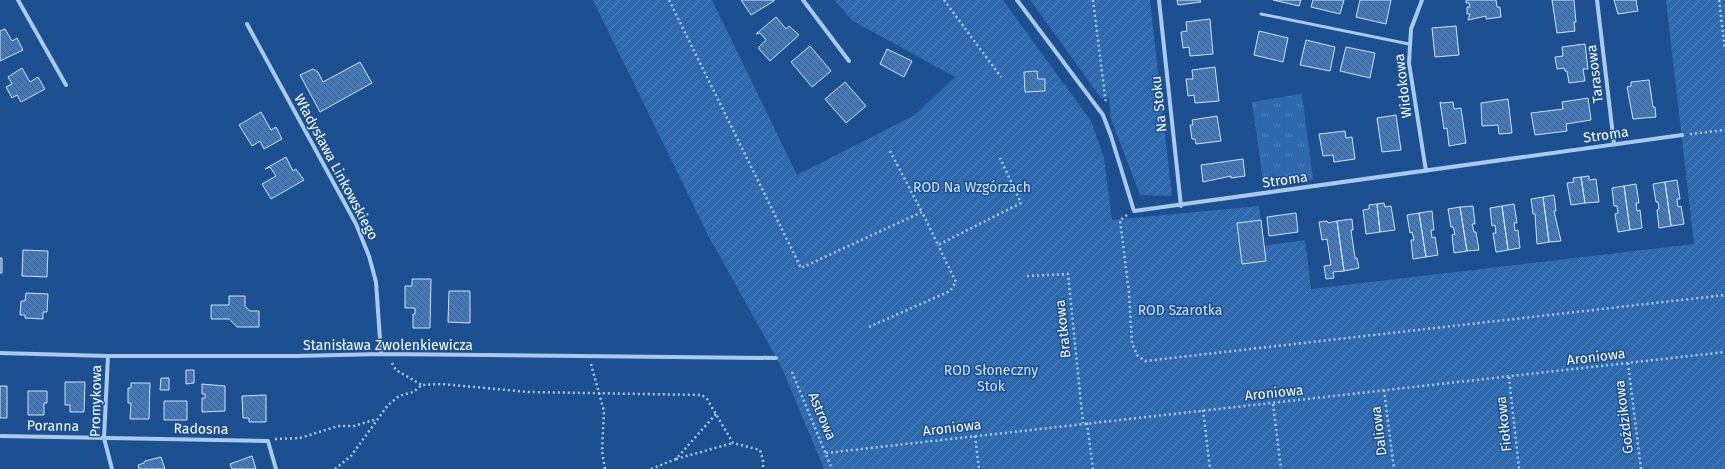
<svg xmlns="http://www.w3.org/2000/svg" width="1725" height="469" font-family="'Fira Sans',sans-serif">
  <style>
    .grass { fill: url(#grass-tufts) }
    .garden { fill: url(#garden-furrows) }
    .building { fill: url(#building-back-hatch); stroke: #cfe3fa }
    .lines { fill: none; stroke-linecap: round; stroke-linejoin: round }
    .path { stroke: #a9c9ee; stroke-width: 2.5; stroke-dasharray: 2 3; stroke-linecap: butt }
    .lane { stroke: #a9c9ee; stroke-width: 3 }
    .street { stroke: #a9c9ee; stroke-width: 4 }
    .labels { text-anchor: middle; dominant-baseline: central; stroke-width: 3; stroke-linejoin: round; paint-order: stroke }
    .street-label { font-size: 14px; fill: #fff; stroke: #1b4f8f }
    .park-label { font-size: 14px; fill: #cfe3fa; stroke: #1b4f8f }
  </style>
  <defs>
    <pattern id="grass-tufts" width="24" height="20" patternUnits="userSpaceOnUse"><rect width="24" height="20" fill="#2e69ad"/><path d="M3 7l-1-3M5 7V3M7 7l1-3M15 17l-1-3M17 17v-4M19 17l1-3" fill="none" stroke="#4d80b9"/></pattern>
    <pattern id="garden-furrows" width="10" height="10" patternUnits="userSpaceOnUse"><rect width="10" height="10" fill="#2e69ad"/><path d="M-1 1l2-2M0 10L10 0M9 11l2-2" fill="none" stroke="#4d80b9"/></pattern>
    <pattern id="building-back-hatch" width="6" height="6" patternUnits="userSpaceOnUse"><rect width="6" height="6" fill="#4478b7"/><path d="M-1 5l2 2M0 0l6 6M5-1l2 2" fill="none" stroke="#486282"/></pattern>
  </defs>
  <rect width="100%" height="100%" fill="#1b4f8f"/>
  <path class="grass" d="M1302,94L1313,180L1264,188L1252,102Z"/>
  <path class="garden" d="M593,0H712L797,175L915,115L955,77L853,21L834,0H1003L1091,121L1104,158L1112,220L1259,206L1264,246L1305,240L1311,289L1694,244L1666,0H1725V469H824L782,368L709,237Z
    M1030,0H1150L1172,196L1140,195L1111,119L1109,98H1101Z"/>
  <path class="building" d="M741,0H774V1L751,15Z
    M1177,0H1200L1201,2L1178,5Z
    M1273,0H1301L1299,6Z
    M1313,0H1344L1340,14L1311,7Z
    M1360,0H1391L1386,24L1356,17Z
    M1466,0H1496L1497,7H1500L1501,17L1486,19V16L1468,20L1470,14H1467V7H1470L1469,3H1466Z
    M1552,0H1574L1576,22H1574L1575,31L1557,33Z
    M1614,0H1636L1638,11L1618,14Z
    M776,17L786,29L789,26L799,35L770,61L758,48L766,40L760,33L756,34Z
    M1210,19L1213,54L1190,56L1189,47L1183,48L1181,32L1187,31L1186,22Z
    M1456,26L1459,55L1435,57L1432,28Z
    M5,29L12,41L17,38L23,50L0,61V31Z
    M1259,31L1288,38L1283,62L1254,55Z
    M1306,40L1335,47L1330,71L1300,65Z
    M1585,44L1588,69H1583L1585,81L1569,83L1567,71H1565L1564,68L1557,69L1555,57L1563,56L1562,47Z
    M810,46L831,71L812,87L791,62Z
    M1346,47L1375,53L1370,78L1340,71Z
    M887,49L912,61L904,77L880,64Z
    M360,62L372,83L320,112L300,75L313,69L318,72L323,82Z
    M1215,67L1219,101L1195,103L1194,95L1188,96L1186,79H1193L1192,70Z
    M22,68L30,82L38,77L45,89L21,102L17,95L12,98L6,87L12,84L8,77Z
    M1037,71L1038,79H1045V91L1025,92L1024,72Z
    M1649,80L1653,107H1655L1656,117L1633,119L1627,87L1631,86V82Z
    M845,82L866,106L846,123L825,99Z
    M1588,98L1591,120L1566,124L1567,131L1535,135L1531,113L1563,109L1562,102Z
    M1508,99L1512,133L1499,134L1498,125L1482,126L1481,103Z
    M1440,102L1442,103L1453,102L1454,109L1461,108L1466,143L1449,146L1447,128L1444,129Z
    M261,112L271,130L276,127L282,139L264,149L260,141L252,146L239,125Z
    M1396,115L1401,150L1382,152L1377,118Z
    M1217,116L1221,141L1196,144L1195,139H1192L1190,125H1193L1192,120Z
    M1345,131L1346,138L1352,137L1355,159L1334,162L1333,155L1323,156L1319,134Z
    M286,157L293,171L296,169L304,180L271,199L262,184L276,176L270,167L265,169Z
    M1243,159L1245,176L1231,178V176L1203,182L1201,165Z
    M1589,176V180L1596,179L1599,202L1585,203L1581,177Z
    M1581,177L1585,203L1571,205L1567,183L1574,182L1573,178Z
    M1677,180L1680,199H1677L1678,207L1681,206L1684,224L1671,226L1665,182Z
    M1665,182L1671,226L1659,228L1657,210L1659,209L1658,202H1656L1653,184Z
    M1636,184L1639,203H1636L1637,211L1640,210L1642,228L1630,230L1624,186Z
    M1624,186L1630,230L1618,232L1615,214L1618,213L1617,206H1614L1612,188Z
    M1554,195L1556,211H1554L1561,241L1549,242L1543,197Z
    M1543,197L1549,242L1537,244L1535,214H1533L1531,199Z
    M1384,203L1385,207L1391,206L1395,230L1380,232L1377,204Z
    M1377,204L1380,232L1366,234L1363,210L1369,209V205Z
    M1514,204L1517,223H1514L1515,231L1518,230L1520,248L1508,250L1502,206Z
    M1473,206L1475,224H1472L1474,232H1476L1479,250L1467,251L1460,207Z
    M1502,206L1508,250L1496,252L1493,233H1496L1495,225L1492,226L1490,208Z
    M1460,207L1467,251L1454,253L1452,235L1455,234L1453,227H1451L1448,209Z
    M1432,211L1434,230H1431L1432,238L1435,237L1438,255L1426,257L1419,213Z
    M1296,213L1298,232L1269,236L1267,217Z
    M1419,213L1426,257L1413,259L1411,240H1414L1412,232L1410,233L1407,215Z
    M1352,219L1353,230H1351L1355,258H1357L1359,268L1344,271L1337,221Z
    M1261,220L1266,261L1242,264L1237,223Z
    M1327,221L1328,223L1337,221L1344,271L1333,272L1334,278L1326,279L1324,266L1331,265L1327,239L1322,240L1319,222Z
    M23,250L48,251L47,277L22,276Z
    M0,258H2V273H0Z
    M412,279H431L430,328H413V314H415V308H405V286H412Z
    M449,291H470V323L448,322Z
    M26,293L48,294L47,312H43V319L25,318V315H20L21,301H25Z
    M229,296H245V306L250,311H259V327H237L229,319H211V305H229Z
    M186,370H194V383L186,384Z
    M161,378H169V390H160Z
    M65,382H85L84,412H70V405H65Z
    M131,383H150L149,419H130L131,403H128V388H131Z
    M202,384L225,386V411L202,412V398H205V394H202Z
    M0,386H7V418H0Z
    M28,391H47V403H44V415H28Z
    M266,395V422H249V418H243L242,396Z
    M164,401H187V420H164Z
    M252,456L256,469H232L230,464Z
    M161,457L165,469H139L138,465L144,463L145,461Z"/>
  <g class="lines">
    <path class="path" d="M669,0L801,268L922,212L938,245L1021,203L1000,158
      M944,0L1001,77
      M1093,0L1106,104
      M1719,0L1725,50
      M1690,134L1725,130
      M890,151L922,212
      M1127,215L1120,220L1129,292L1132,343L1137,355L1145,361L1725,295
      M1027,276L1068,274L1083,423
      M869,327L950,291L956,282L938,245
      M392,363L396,370L422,385
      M1628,363L1641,469
      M591,364L604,411L602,451L605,469
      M792,372L832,469
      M1509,377L1519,469
      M1384,390L1394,469
      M1273,404L1281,469
      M1203,410L1210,469
      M1087,423L1093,469
      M975,436L979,469
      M275,439L300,438L338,426H354L377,419
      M826,453L1725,352
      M676,459L733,443
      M335,469L351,456L388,405L399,396L413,392L422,385L441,384L529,392L702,395L707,399L733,443L760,450L763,460V469
      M651,469L676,459L716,414"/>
    <path class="lane" d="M1261,14L1409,44"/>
    <path class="street" d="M18,0L66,85
      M803,0L849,61
      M1017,0L1103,115L1111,136L1134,211L1682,135
      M1159,0L1181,206
      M1422,0L1411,29L1409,63L1426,171
      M1597,0L1614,144
      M247,24L356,224L369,256L376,282L381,354
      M0,353L108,356H296L381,354L776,358
      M108,356L104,438L112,469
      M1,436L268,441L276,469"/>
  </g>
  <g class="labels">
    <g class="street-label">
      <text transform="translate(1595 74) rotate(-97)">Tarasowa</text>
      <text transform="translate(1403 86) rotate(-97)">Widokowa</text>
      <text transform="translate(1159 104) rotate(-96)">Na Stoku</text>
      <text transform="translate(1606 135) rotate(-8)">Stroma</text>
      <text transform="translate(336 167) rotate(62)">Władysława Linkowskiego</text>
      <text transform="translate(1285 180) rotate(-8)">Stroma</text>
      <text transform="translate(1063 329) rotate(-96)">Bratkowa</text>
      <text x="388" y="345">Stanisława Zwolenkiewicza</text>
      <text transform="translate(1596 357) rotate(-7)">Aroniowa</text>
      <text transform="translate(1274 393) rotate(-6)">Aroniowa</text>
      <text transform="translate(96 401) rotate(-89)">Promykowa</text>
      <text transform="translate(822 416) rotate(67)">Astrowa</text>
      <text transform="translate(1624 417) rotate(-97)">Goździkowa</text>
      <text transform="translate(1504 424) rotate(-96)">Fiołkowa</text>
      <text transform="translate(53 426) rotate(1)">Poranna</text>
      <text transform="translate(952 428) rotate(-7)">Aroniowa</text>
      <text transform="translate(201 429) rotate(1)">Radosna</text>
      <text transform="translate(1379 431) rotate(-97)">Daliowa</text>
    </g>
    <g class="park-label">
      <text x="972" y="187">ROD Na Wzgórzach</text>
      <text x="1180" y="310">ROD Szarotka</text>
      <text x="991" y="370">ROD Słoneczny<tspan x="991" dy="16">Stok</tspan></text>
    </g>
  </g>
</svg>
